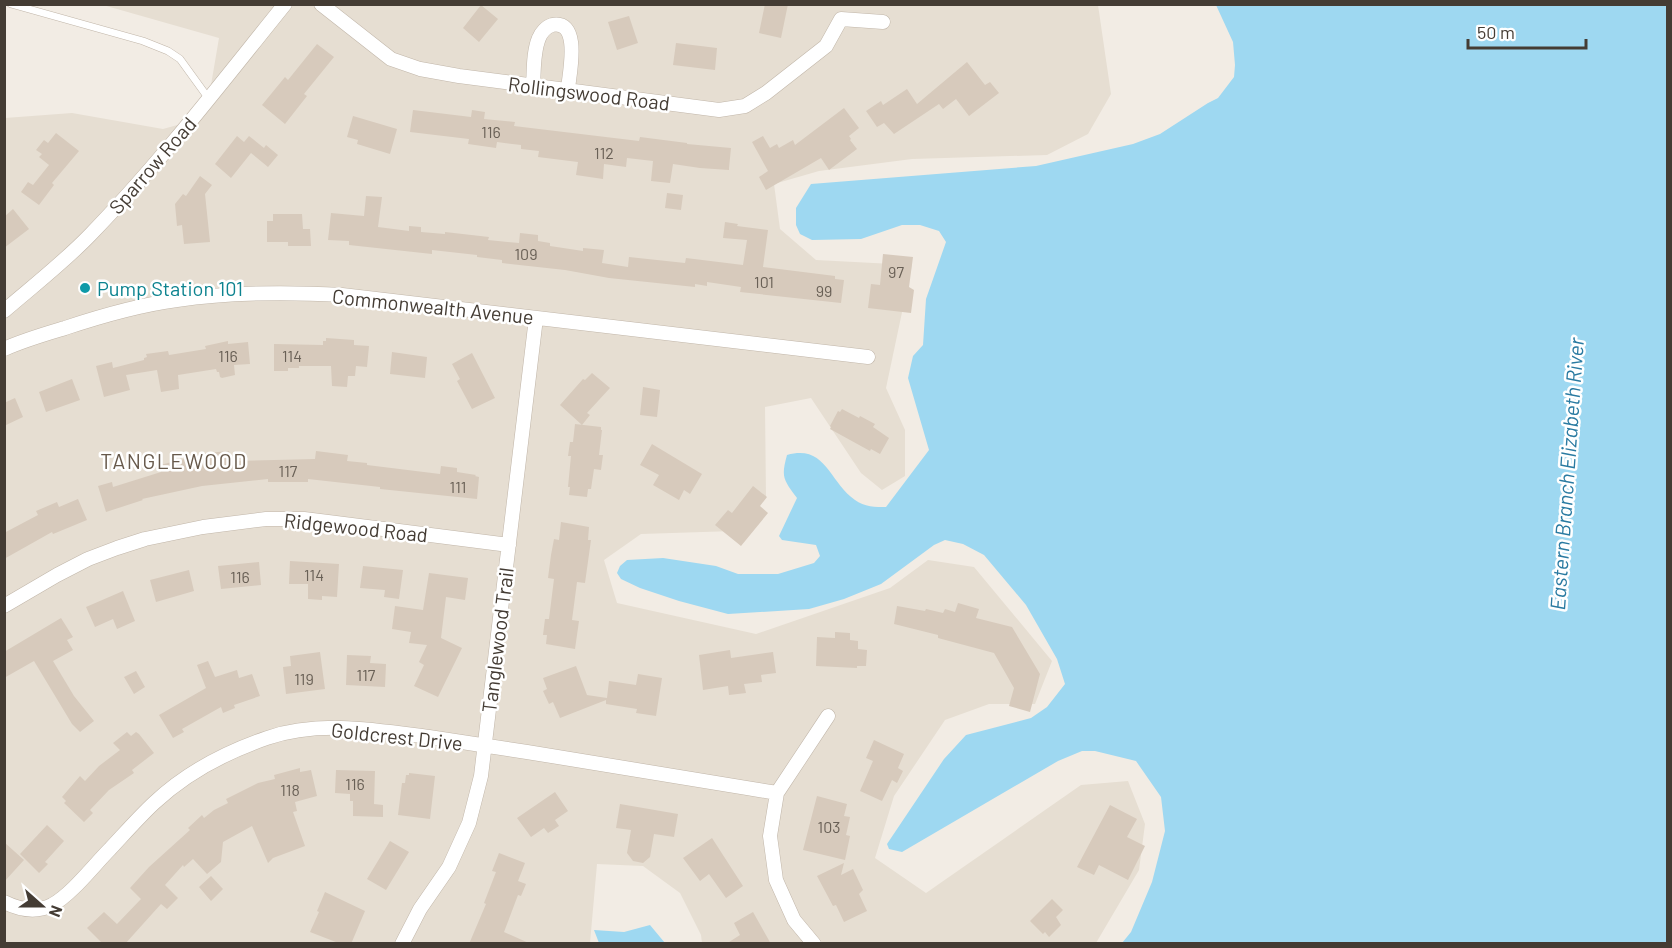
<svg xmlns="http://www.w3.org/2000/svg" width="1672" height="948" font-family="Barlow,sans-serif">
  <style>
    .residential { fill: #e6ded2 }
    .water { fill: #9ed8f1 }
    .building { fill: #d7cabc }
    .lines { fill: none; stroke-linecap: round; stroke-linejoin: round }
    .lane-casing { stroke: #c1b6a9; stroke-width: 8 }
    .street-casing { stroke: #c1b6a9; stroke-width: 15 }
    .lane { stroke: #fff; stroke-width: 7 }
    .street { stroke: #fff; stroke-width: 14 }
    .culture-dot { fill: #0f9aa8; stroke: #fff; stroke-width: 2 }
    .labels { text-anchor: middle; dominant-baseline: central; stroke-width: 5; stroke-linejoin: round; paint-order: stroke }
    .number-label { font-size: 16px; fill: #696056 }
    .street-label { font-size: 20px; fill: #443c34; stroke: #fff }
    .culture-label { font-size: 20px; fill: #0d838f; stroke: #fff; text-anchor: start }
    .neighbourhood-label { font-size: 21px; letter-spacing: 1.5px; fill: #67594b; stroke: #fff }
    .water-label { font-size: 21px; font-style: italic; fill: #297aa1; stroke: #fff }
  </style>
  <rect width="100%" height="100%" fill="#f2ece4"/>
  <path class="residential" d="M103,5H1098L1111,94L1088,134L1047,155L912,159L819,171L774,184L780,229L816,260L912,265L886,388L905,430V476L882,490L861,473L811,398L765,407L766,498L734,531L641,534L604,560L617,603L756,634L890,588L928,560L974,567L1052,661L1035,704H989L945,720L894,796L875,858L926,893L1081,785L1128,781L1145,824L1139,870L1096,943H702L701,935L680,893L643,866L597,864L590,943L5,944V118L72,113L163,129L181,124L211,85L219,38Z"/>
  <path class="water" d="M1216,5H1667V943H1122L1131,932L1152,882L1165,831L1161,797L1136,761L1095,751H1082L1058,761L902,852L889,849L887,844L944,759L966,735L1031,718L1047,707L1065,684L1057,659L1026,605L984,555L963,544L945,540L934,545L881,584L844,599L809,609L728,614L679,601L640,588L621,579L617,573L620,566L627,560L663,558L716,566L738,574H778L814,563L820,556L816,545L782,540L779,536L797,498C783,479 781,477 787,455C826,444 829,482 855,500C864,507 876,507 886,507L929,450L908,378L913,356L923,345L926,299L946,242L939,231L920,225H902L861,239L812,240L800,234L796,225V208L811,184L1036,166L1133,144L1160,134L1208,103L1218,98L1234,77L1235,65L1233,42Z
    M650,925L665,943H599L594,930L624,932Z"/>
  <path class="building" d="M765,4H788L781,38L759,33Z
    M481,5L498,19L479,42L463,28Z
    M629,16L638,43L617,50L608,22Z
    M676,43L717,48L715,70L673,65Z
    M317,44L334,57L304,94L307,96L285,124L262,105L285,77L288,80Z
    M967,62L985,85L990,82L999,93L969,116L956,99L943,109L939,104L894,134L884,123L877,127L866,111L881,101L883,105L907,89L917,104Z
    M844,108L859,128L849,136L851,139L850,140L857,149L829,170L821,158L766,190L759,177L768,171L752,142L763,136L770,148L777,144L779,148L793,140L795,145Z
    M413,110L471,117L472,110L485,112L484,119L515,122L514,126L639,141L640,137L687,143V144L731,148L729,168V170L700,168L673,164L670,183L651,181L653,161L627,158L626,167L604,164L603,179L576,175L578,162L538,157L539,151L521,149V145L497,142L496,148L468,144L469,139L410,132Z
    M353,116L397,129L390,154L357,144L358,140L347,137Z
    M56,133L79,151L52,183L54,185L39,205L21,192L28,182L33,185L49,165L39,157L42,154L36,150L44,140L48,143Z
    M237,136L244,142L249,136L264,148L266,145L278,155L268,167L251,153L231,178L215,164Z
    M200,176L212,185L205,194L210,242L184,244L182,225L177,226L175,204L183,194L186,196Z
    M667,193L683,195L681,210L665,208Z
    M366,196L382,197L378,227L409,231V226L421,227V232L445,234V232L489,237L488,240L519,243L520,233L538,235V241L550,243V246L583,251V248L604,250L602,263L628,267L629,257L685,263L686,258L743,265L747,240L723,238L725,222L738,224L737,226L768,230L763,267L835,276V279L844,280L841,303L740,292L741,287L707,282V286L695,284V287L609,278L565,270L502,263V260L477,257V255L432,250V254L349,245V241L328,240L331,213L364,216Z
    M13,209L29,229L4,248V217Z
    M273,214H302L303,229H310L311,246H288V242H267V221H273Z
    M883,254L913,257L909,287L914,290L911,313L868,308L871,284L880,285Z
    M326,338L354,340V345L369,346L367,367L356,366L355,376H348L347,387L332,386L331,366H299V368H288V371H274V344L323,345V341H326Z
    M228,341V344L248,342L250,364L234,365L235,375L222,378L220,377L219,372H217L216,369L178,375L179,389L161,392L157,370L126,375L130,390L104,397L96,366L112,362L113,368L144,360V358L147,357L146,354L168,351L169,355L206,349L205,346Z
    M392,352L427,357L425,378L390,374Z
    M472,353L495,398L472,409L457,381L460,379L452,364Z
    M592,373L610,388L587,413L590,415L582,425L560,405L583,379L585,380Z
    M72,379L80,400L46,412L39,392Z
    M643,387L660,390L657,417L640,415Z
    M15,398L23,417L4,426V403Z
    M842,409L859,418L860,416L875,424L873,427L889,438L880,454L871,449L870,451L830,429L831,427L830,426L838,411L840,412Z
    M575,424L601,427V430H602L599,455H603L601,470L594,469L591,489H588L587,497L569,495L570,487H568L571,456H568L570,442H573Z
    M652,444L702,474L690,494L684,490L679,500L653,485L659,475L640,465Z
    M229,451L230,461L315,459L316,451L348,455L347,461L367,463V465L440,474L441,466L457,468V472L476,475L475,476L479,477L477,499L380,489V487L308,479V482H268V479L202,486L142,499L143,500L106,512L98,486L112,482L113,487L161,472L160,465L184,459V455Z
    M753,486L767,497L760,506L768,513L741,546L715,525L728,510L732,513Z
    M78,499L87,520L53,534L52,532L4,559V533L38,515L36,511L57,502L59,507Z
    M561,522L589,527L588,540H591L585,583L577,582L572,620L579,621L575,649L546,644L547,635H543L545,619H549L554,579L548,578L551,555L554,539L559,540Z
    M290,561L339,564L337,597L322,596V600L308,599V584H289Z
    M259,562L261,585L221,589L218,566Z
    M363,566L403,570L399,599L384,597L385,590L360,588Z
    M189,570L194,591L156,602L150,580Z
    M429,573L468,578L465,600L446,597L441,638L462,648L438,697L414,686L424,665L419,662L427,645L409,643L411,632L392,629L395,606L423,610Z
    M123,591L135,621L117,629L113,619L95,627L86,607Z
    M958,603L979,609L976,618L1012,627L1040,674L1030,712L1009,706L1014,688L994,653L938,638V635L894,624L897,606L925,611L926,609L943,613L945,609L955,612Z
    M61,618L73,637L67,640L73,650L53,661L74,696L94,721L80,732L72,724L34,661L4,678V652Z
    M835,632L850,633V640L858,641V649L867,650L866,666H857V668L816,666L817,637L835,638Z
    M730,650L731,658L773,652L776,673L761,675L762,682L744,684L746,693L729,695L728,686L703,690L699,655Z
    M320,652L325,689L286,694L283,667L291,666L290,656Z
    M347,655L371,656L370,663L386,664L385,687L346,685Z
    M208,661L215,677L237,670L239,678L252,674L260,696L234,705L235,708L223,713L221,707L182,729L184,732L173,738L159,715L206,688L197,665Z
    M576,666L587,695L607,698L609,681L636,685L638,674L662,678L656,716L636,713L637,709L606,704V700L560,718L553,702L549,704L543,691L547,689L543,678Z
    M136,671L145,687L134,694L124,677Z
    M127,732L131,736L136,732L139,734L154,753L132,770L134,773L109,790L90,810L93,813L84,822L64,803L66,801L62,797L80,776L85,781L99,766L120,750L113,743Z
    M874,740L904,754L898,768L903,771L897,783L892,780L882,801L860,791L873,761L866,758Z
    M300,768V772L311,770L317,796L295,802L297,811L293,812L305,846L273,858L268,863L252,826L223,842L221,862L207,874L193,859L184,867L183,865L165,885L178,898L167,909L161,904L125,944H103L87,928L104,912L117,924L141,899L130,888L149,867L190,830L188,828L202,815L204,818L214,810L228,803L226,799L258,783L275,779L274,775Z
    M336,770L375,771L374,804L383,805V817L353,816V801H350V794L335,793Z
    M409,773L435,776L430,819L398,815L402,783H405L406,775H409Z
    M555,792L568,811L555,820L559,826L548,833L544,828L531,837L517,818Z
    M817,796L847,804L844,816L850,817L846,835L850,836L845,860L803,850Z
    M620,804L678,814L674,837L654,834L650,857L643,863L633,861L627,853L631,830L616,828Z
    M1110,805L1137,819L1127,837L1145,846L1128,880L1099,865L1094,875L1077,867Z
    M47,825L64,841L45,862L48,864L39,873L20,854Z
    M712,838L743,886L726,898L709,874L700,881L683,858Z
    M390,841L409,852L386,890L367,879Z
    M4,842L24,860L4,882Z
    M499,853L525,863L518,881L526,884L521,896L518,895L504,932L531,944H469L486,904L484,903L496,872L492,871Z
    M844,863L841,875L853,869L863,890L859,894L867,911L844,922L836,905L833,906L817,876Z
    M211,876L223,889L211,901L199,887Z
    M325,892L365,911L351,944H341L310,932L319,912L317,911Z
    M1052,899L1063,910L1056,917L1061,925L1049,937L1045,932L1043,934L1030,921Z
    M753,912L771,944H726L740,935L734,923Z"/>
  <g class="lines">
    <g class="lane-casing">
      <path id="lane" d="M11,4L143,41L168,51L180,59L209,99"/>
    </g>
    <g class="street-casing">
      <path id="street" d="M321,4L391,59L420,69L459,76L719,110L745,106L766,93L826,46L841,19
        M841,19L883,22
        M533,86C534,71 533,52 539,38C541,33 546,27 552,25C582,19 569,75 568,89
        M4,311C33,286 64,262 90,235C160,163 222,82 285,4
        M4,349C24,340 45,334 65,328C101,316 139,305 177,300C231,292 287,292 342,295L868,357
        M4,606L57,575L88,559L117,548L145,539L203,527L266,519H304L336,523L509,545
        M4,902C20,910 36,913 52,905C72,894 94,865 110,849C125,833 139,817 154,803C186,773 226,752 267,738C319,720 376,730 429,737C461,742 494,747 527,752C611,766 694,779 777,793
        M402,944L420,909L449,867L469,823L481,776L536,318
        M814,944L794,920L776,880L770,836L777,793L828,716"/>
    </g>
    <use href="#lane" class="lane"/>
    <use href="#street" class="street"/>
  </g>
  <circle class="culture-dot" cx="85" cy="288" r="6"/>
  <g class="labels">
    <g class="number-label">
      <text x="491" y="131">116</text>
      <text x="604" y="152">112</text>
      <text x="526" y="253">109</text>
      <text x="896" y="271">97</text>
      <text x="764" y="281">101</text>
      <text x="824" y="290">99</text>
      <text x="228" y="355">116</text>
      <text x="292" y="355">114</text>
      <text x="288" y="470">117</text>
      <text x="458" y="486">111</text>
      <text x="314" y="574">114</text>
      <text x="240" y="576">116</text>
      <text x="366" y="674">117</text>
      <text x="304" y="678">119</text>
      <text x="355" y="783">116</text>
      <text x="290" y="789">118</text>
      <text x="829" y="826">103</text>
    </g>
    <g class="street-label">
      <text transform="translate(589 93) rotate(7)">Rollingswood Road</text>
      <text transform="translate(152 165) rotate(-49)">Sparrow Road</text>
      <text transform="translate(433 306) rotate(6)">Commonwealth Avenue</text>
      <text transform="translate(356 527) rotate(6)">Ridgewood Road</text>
      <text transform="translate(497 640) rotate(-83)">Tanglewood Trail</text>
      <text transform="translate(397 736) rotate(6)">Goldcrest Drive</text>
    </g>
    <g class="culture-label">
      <text x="97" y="288">Pump Station 101</text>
    </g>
    <g class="neighbourhood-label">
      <text x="174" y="460">TANGLEWOOD</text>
    </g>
    <g class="water-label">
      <text transform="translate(1566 474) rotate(-86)">Eastern Branch Elizabeth River</text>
    </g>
  </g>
  <rect width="1672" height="948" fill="none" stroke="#443c34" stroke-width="12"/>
  <g transform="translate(42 906) rotate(111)" stroke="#ffffff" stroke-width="4.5" paint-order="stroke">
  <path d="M0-4.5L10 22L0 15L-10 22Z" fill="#443c34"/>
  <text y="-9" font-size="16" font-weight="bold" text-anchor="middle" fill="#443c34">N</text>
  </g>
  <path d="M1468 39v9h118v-9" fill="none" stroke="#443c34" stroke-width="3"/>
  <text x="1477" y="39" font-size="18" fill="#443c34" stroke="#ffffff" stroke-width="4.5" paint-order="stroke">50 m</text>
</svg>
